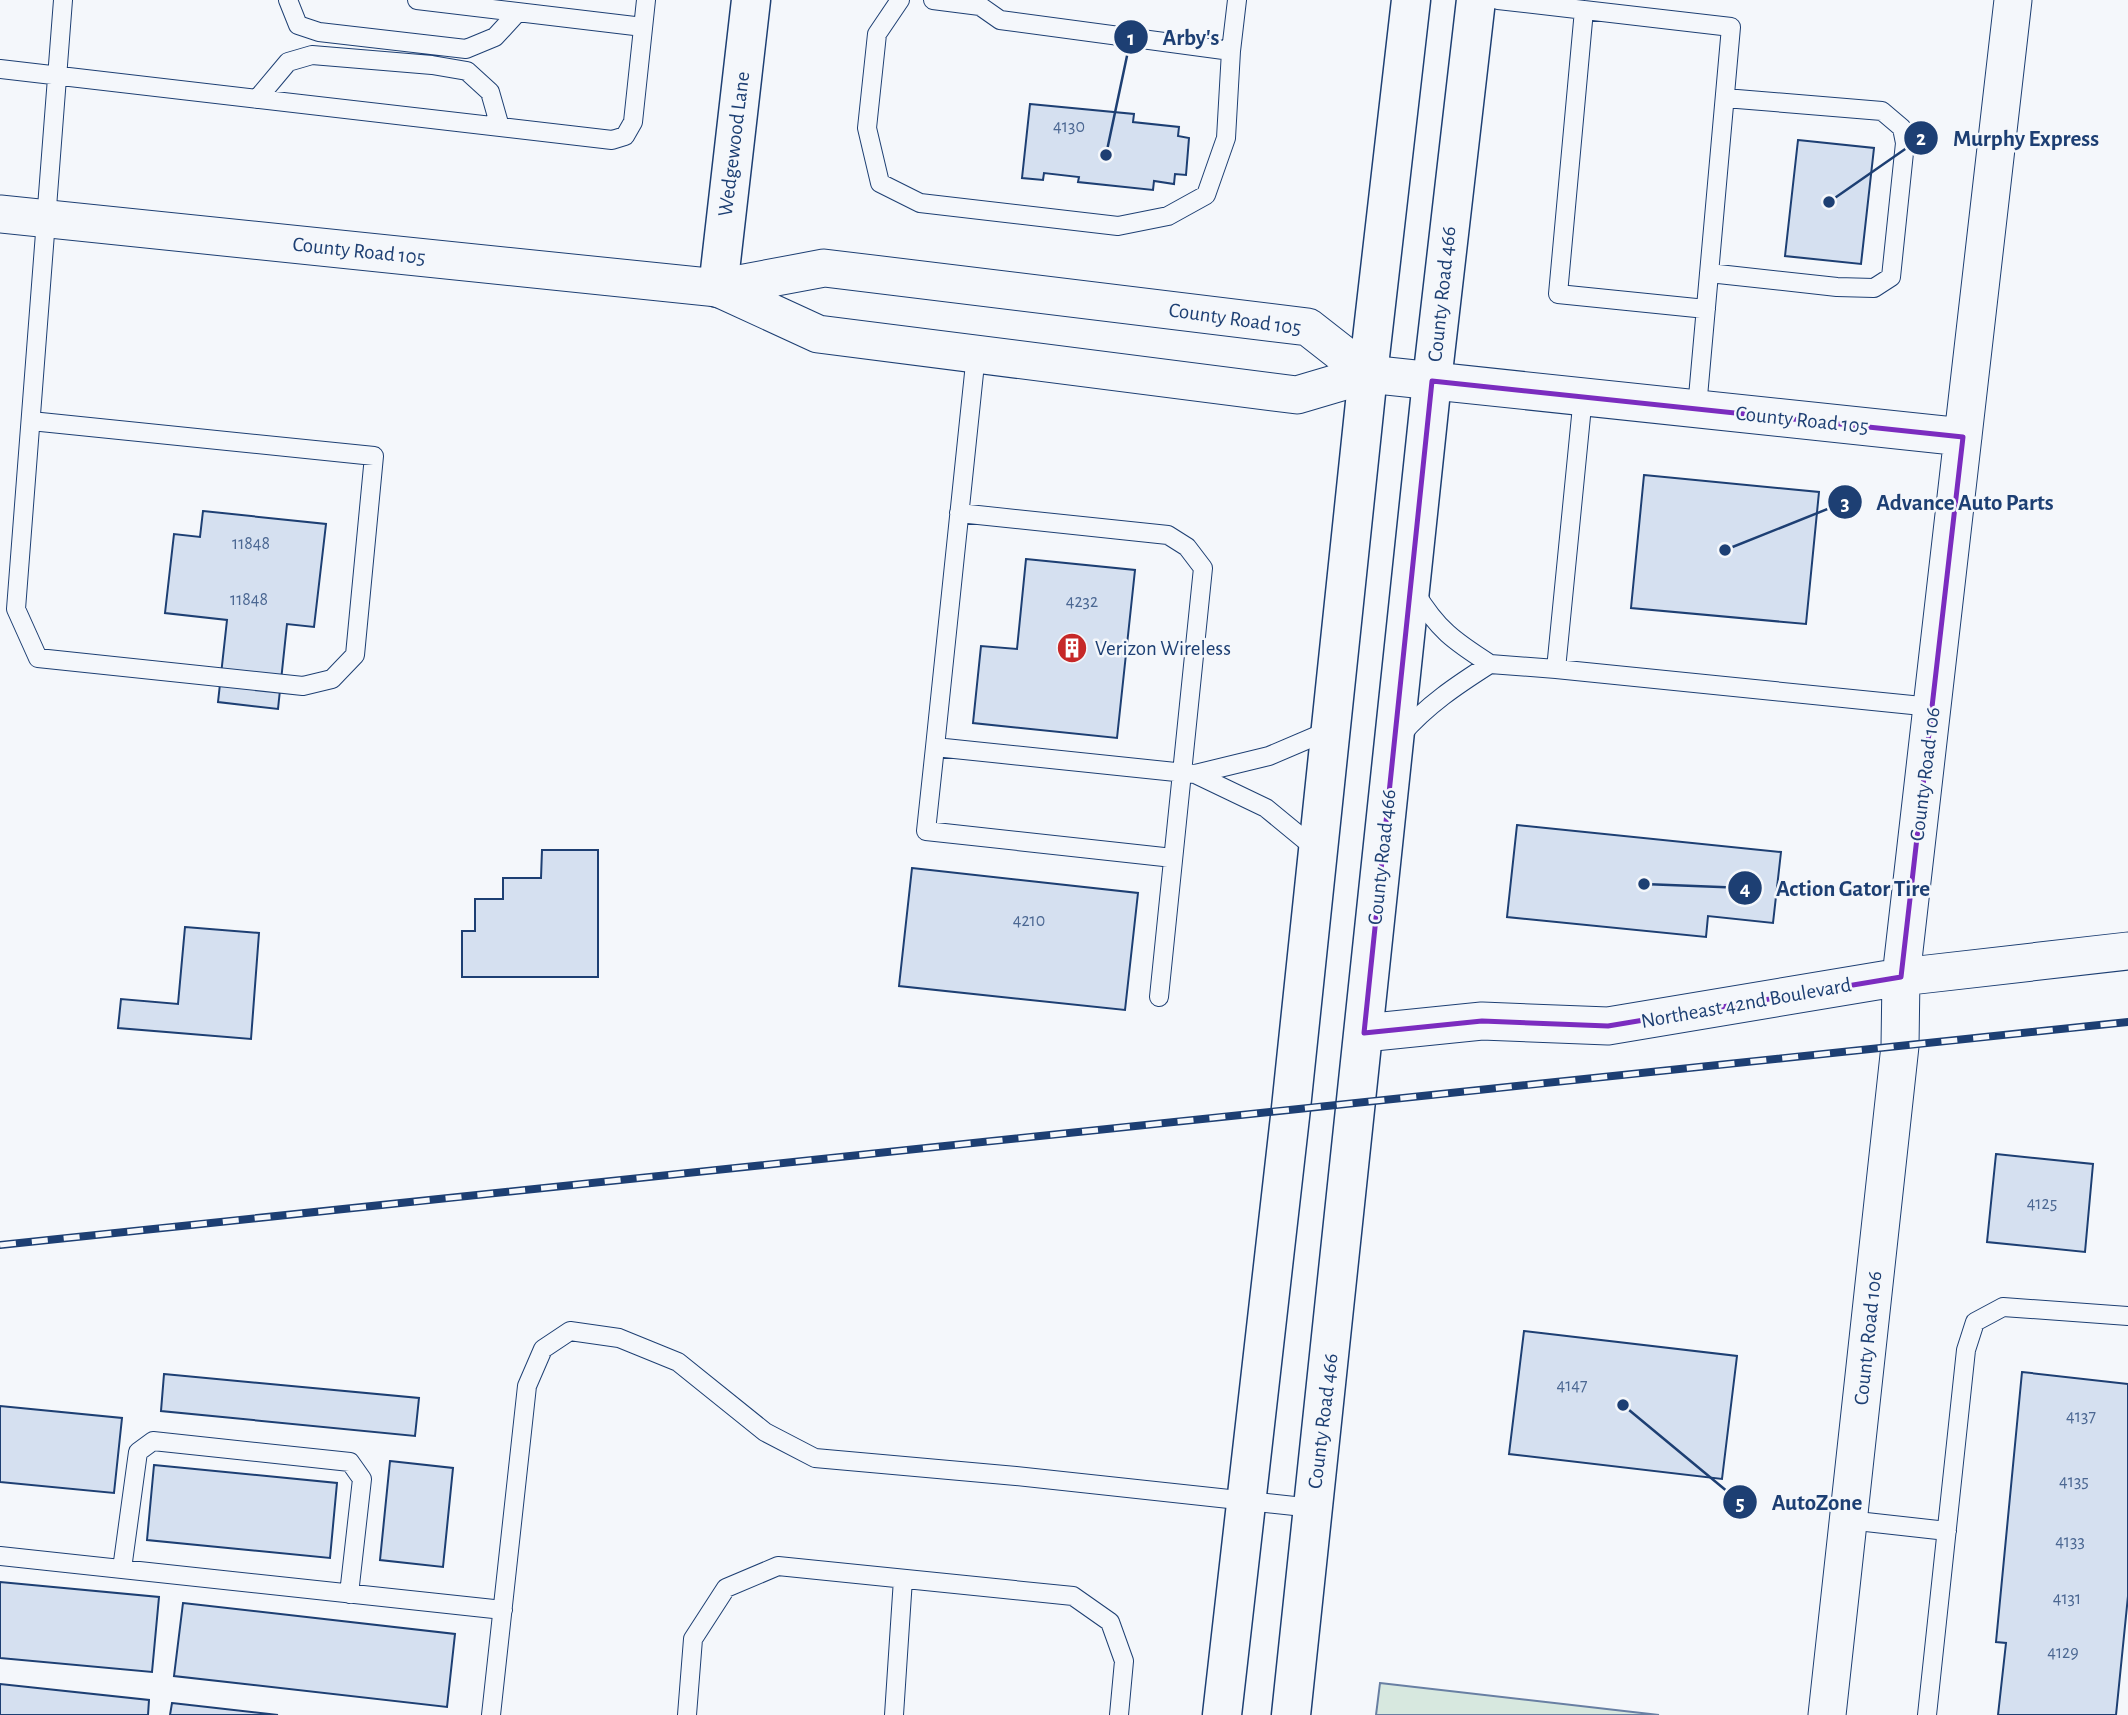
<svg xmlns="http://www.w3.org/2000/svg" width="2128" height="1715" font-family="'Alegreya Sans',sans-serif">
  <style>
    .green { fill: #d7e8df; stroke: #687fa3; stroke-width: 2 }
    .building { fill: #d5e0f0; stroke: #1d3f73; stroke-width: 2 }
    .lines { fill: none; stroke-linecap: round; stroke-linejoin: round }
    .lane-casing { stroke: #1d3f73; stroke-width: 20 }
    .street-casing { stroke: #1d3f73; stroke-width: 39 }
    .secondary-casing { stroke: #1d3f73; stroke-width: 41 }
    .lane { stroke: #f4f7fb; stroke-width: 18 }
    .street { stroke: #f4f7fb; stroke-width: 37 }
    .secondary { stroke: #f4f7fb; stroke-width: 38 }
    .rail-casing { stroke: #1d3f73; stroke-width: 8 }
    .rail { stroke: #f4f7fb; stroke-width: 5; stroke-dasharray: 16; stroke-linecap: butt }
    .marked { fill: none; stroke: #7b2cbf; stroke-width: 5; stroke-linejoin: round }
    .labels { text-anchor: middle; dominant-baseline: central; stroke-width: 5; stroke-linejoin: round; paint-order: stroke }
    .number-label { font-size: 18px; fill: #4b6792 }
    .street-label { font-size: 21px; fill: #1d3f73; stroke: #f4f7fb }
    .poi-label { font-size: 21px; fill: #1d3f73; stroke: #f4f7fb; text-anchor: start }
    .leader { fill: none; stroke: #1d3f73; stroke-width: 2.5 }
    .callout-dot { fill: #1d3f73; stroke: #f4f7fb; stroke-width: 2.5 }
    .mark-label { font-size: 21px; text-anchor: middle; font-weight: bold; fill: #fff }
    .callout-label { font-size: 23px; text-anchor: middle; font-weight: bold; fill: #1d3f73; stroke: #f4f7fb; stroke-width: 5; stroke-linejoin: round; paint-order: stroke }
  </style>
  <rect width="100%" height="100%" fill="#f4f7fb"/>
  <path class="green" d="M1380,1683L1659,1715H1376Z"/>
  <path class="building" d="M1030,104L1134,114L1133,122L1179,127L1178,136L1189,138L1186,175L1175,174L1174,184L1154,181L1153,190L1078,182L1079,177L1044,173L1043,180L1022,178Z
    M1798,140L1874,148L1861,264L1785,256Z
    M1644,475L1819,492L1806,624L1631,608Z
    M203,511L326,524L314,627L287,624L278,709L218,702L227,620L165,613L174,534L200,537Z
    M1026,559L1135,570L1117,738L973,723L981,646L1017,649Z
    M1517,825L1781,852L1773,923L1708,916L1706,937L1507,917Z
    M542,850H598V977H462V931H475V899H503V878H541Z
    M912,868L1138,893L1125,1010L899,986Z
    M185,927L259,933L251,1039L118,1028L121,999L178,1004Z
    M1996,1154L2093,1164L2085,1252L1987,1242Z
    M1524,1331L1737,1356L1722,1479L1509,1454Z
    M2022,1372L2128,1384V1596L2116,1715H1998L2006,1643L1996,1642Z
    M164,1374L419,1398L415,1436L161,1411Z
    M0,1406L122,1418L114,1493L0,1482Z
    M390,1461L453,1468L443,1567L380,1560Z
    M154,1465L337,1483L330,1558L147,1540Z
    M0,1582L159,1597L152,1672L0,1658Z
    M183,1603L455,1634L447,1707L174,1676Z
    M0,1684L149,1700L148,1715H0Z
    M172,1703L278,1715H170Z"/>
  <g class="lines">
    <g class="lane-casing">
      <path id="lane" d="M288,0L298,25L319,32L466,49L495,37L518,12
        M417,0L643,27
        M900,0L877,34L867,128L880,183L920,203L1118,226L1168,216L1206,195L1226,138L1231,51
        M933,0L980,6L1000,20L1231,51L1237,0
        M1498,0L1731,27L1697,408
        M1584,10L1558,294L1706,309
        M0,69L612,140L625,136L633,122L646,0
        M257,99L288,62L312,55L432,65L467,71L490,92L500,127
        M1709,273L1837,287L1874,288L1891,277L1905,143L1902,128L1882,111L1725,98
        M976,354L935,747L1195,774
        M31,421L374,456L355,655L332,679L303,686L38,658L16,609L63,0
        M959,513L1168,535L1187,547L1203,568L1159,997
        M1490,664L1556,669L1932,707
        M1556,669L1583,396
        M1401,735C1427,705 1457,685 1490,664C1454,641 1437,629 1415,592
        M935,747L926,831L1173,858
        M1317,850L1266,808L1195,774L1269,756L1330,730
        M1848,1520L1947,1531
        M0,1556L503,1610
        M122,1569L138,1452L153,1441L350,1462L362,1479L349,1594
        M491,1715L527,1386L543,1349L570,1331L619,1338L678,1362L765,1432L815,1458L1016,1476L1313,1508
        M687,1715L693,1639L726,1588L778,1566L1073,1596L1110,1622L1124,1661L1119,1715
        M894,1715L903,1579
        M1927,1715L1966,1350L1975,1322L2003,1307L2128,1316"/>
    </g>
    <g class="street-casing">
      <path id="street" d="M0,214L718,288L824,268L1308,327L1368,374
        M718,288L818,334L1297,395L1368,374L1963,437
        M1364,1033L1482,1021L1608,1026L1901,977L2128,951
        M1827,1715L1900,1046L1901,977L2013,0"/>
    </g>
    <g class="secondary-casing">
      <path id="secondary" d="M718,288L751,0
        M1222,1715L1291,1108L1368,374L1411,0
        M1291,1715L1432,381L1476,0"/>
    </g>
    <use href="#lane" class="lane"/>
    <use href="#street" class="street"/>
    <use href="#secondary" class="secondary"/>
    <g class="rail-casing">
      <path id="rail" d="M0,1245L2128,1022"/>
    </g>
    <use href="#rail" class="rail"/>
  </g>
  <path class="marked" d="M1432,381L1963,437L1901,977L1608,1026L1482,1021L1364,1033Z"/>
  <defs>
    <g id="building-disc" transform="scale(1.575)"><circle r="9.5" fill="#c62828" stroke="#f4f7fb"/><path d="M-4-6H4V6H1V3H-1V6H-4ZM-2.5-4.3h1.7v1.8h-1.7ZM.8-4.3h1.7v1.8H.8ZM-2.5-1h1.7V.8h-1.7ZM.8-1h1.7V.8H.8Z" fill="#fff"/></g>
  </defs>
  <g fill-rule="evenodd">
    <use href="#building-disc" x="1072" y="648"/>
  </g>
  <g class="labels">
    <g class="number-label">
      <text x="1069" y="127">4130</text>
      <text x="251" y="544">11848</text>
      <text x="249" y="600">11848</text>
      <text x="1082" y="602">4232</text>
      <text x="1029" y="921">4210</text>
      <text x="2042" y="1204">4125</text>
      <text x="1572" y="1386">4147</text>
      <text x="2081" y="1417">4137</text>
      <text x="2074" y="1482">4135</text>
      <text x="2070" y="1542">4133</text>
      <text x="2067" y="1599">4131</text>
      <text x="2063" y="1653">4129</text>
    </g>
    <g class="street-label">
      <text transform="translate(734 144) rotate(-83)">Wedgewood Lane</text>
      <text transform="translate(359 251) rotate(6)">County Road 105</text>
      <text transform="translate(1442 294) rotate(-84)">County Road 466</text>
      <text transform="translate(1235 319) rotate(8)">County Road 105</text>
      <text transform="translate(1802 420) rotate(6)">County Road 105</text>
      <text transform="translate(1925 774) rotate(-83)">County Road 106</text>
      <text transform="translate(1382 857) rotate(-84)">County Road 466</text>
      <text transform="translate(1746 1003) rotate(-10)">Northeast 42nd Boulevard</text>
      <text transform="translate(1868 1338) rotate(-84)">County Road 106</text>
      <text transform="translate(1323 1421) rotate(-83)">County Road 466</text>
    </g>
    <g class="poi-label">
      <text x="1095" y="648">Verizon Wireless</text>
    </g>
  </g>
  <path class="leader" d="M1106 155L1131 37M1829 202L1921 138M1725 550L1845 502M1644 884L1745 888M1623 1405L1740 1502"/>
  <g class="callout-dot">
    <circle cx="1106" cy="155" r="7"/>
    <circle cx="1829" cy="202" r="7"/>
    <circle cx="1725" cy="550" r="7"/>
    <circle cx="1644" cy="884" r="7"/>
    <circle cx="1623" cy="1405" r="7"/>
    <circle cx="1131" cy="37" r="18"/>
    <circle cx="1921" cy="138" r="18"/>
    <circle cx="1845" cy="502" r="18"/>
    <circle cx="1745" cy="888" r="18"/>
    <circle cx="1740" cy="1502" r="18"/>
  </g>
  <g class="mark-label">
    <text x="1131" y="45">1</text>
    <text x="1921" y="145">2</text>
    <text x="1845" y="510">3</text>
    <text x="1745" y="895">4</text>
    <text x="1740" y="1510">5</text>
  </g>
  <g class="callout-label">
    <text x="1191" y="45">Arby's</text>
    <text x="2026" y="146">Murphy Express</text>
    <text x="1965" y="510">Advance Auto Parts</text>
    <text x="1853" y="896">Action Gator Tire</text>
    <text x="1817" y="1510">AutoZone</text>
  </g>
</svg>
